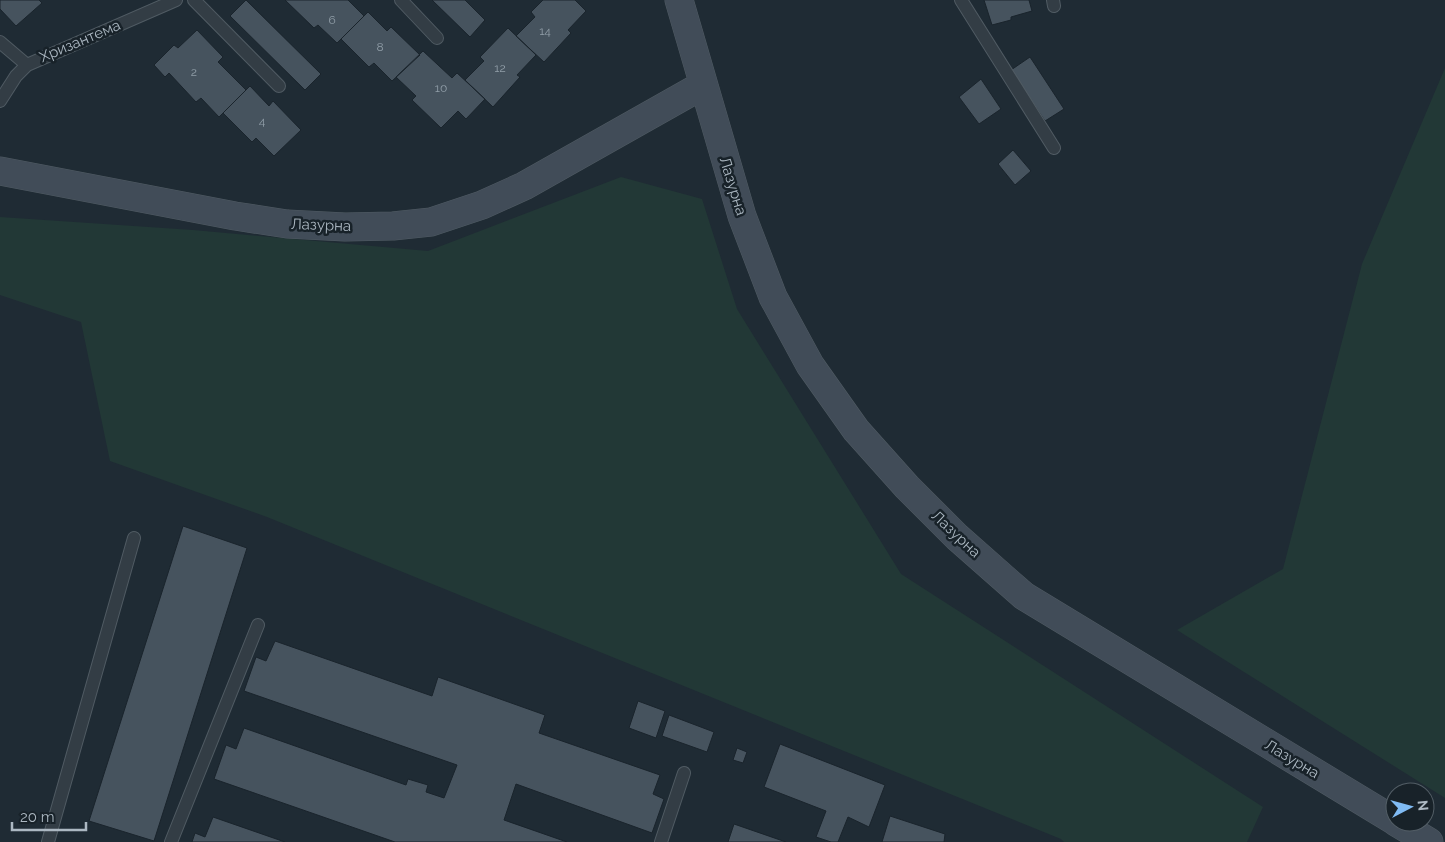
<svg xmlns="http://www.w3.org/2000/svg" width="1445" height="842" font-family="Raleway,sans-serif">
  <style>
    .green { fill: #223836 }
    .building { fill: #46535e; stroke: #1a242c }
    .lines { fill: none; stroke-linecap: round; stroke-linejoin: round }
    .lane-casing { stroke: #505b63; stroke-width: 14 }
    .secondary-casing { stroke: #505b63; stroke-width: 29 }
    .lane { stroke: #333d45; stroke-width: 12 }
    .secondary { stroke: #414c58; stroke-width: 28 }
    .labels { text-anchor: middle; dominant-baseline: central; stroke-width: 5; stroke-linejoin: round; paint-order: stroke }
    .number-label { font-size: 12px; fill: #929fa9 }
    .street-label { font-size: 15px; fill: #acb8c2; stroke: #182229 }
  </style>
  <rect width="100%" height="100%" fill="#1f2b34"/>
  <path class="green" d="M1445,68V798L1177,630L1283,569L1362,264Z
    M621,177L702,199L737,309L901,574L1263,807L1247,842H1064L1061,839L267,517L110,461L81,322L0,295V217L193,230L428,251Z"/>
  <path class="building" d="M0,0H39L42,3L16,26L0,9Z
    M246,0L321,74L305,90L230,16Z
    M285,0H348L364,16L337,43L318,25L314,28Z
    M432,0H465L485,20L470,37Z
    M543,0H575L586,11L568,30L571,33L544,62L516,36L535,17L531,12Z
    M984,0H1029L1032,11L1011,17V20L992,25Z
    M368,12L387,31L391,27L420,55L392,81L374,63L369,67L341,39Z
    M508,28L536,55L517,75L520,77L493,107L465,80L484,61L480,57Z
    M197,30L223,57L218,62L246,90L219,117L201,98L196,102L169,73L165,77L154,65L174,45L178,48Z
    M423,51L452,78L457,73L485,99L466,119L458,111L441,128L412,100L416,96L396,77Z
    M1030,57L1064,109L1045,121L1011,70Z
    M981,79L1001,109L979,124L959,97Z
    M250,86L269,106L273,101L301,130L274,156L256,138L252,142L223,113Z
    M1013,150L1031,171L1015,185L998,164Z
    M183,526L247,548L154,841L89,821Z
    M275,641L432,696L438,677L545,715L539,733L660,775L653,794L664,799L652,833L516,784L504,820L567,842H395L214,779L226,745L236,749L244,728L406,785L408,779L428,785L426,792L444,798L457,765L244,691L256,657L266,661Z
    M638,701L665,711L656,738L629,728Z
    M669,715L714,732L707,752L662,736Z
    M780,744L885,785L869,827L848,817L838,842H831L816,837L826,811L764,787Z
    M737,748L747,752L743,763L733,760Z
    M890,816L945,834L944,842H882Z
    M213,817L285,842H192L195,833L205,837Z
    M734,824L786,842H728Z"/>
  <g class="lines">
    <g class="lane-casing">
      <path id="lane" d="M194,0L279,86
        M401,0L437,38
        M961,0L1054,148
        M1053,0L1054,6
        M0,42L27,65
        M0,101L16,76L27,65L176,0
        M48,842L134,538
        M171,842L258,625
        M661,842L684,773"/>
    </g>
    <g class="secondary-casing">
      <path id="secondary" d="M679,0L742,216L773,297L810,365L856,430L907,487L957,537L1024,596L1395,821
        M0,171L235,216L287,224L345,227L393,226L431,222L482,205L524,186L703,85
        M1396,822L1429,842"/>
    </g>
    <use href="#lane" class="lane"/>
    <use href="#secondary" class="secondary"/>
  </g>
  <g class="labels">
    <g class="number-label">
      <text x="332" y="20">6</text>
      <text x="545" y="31">14</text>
      <text x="380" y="47">8</text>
      <text x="500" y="68">12</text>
      <text x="194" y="72">2</text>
      <text x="441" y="88">10</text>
      <text x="262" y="121">4</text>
    </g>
    <g class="street-label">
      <text transform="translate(80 41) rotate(-23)">Хризантема</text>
      <text transform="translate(733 186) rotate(73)">Лазурна</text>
      <text transform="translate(321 225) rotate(2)">Лазурна</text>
      <text transform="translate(956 534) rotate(43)">Лазурна</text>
      <text transform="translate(1292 759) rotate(31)">Лазурна</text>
    </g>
  </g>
  <g transform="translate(1410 807) rotate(84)"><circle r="24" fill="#182229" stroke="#535e66"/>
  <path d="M0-4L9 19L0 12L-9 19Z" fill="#80bbf4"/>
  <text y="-8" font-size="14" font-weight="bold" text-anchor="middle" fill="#acb8c2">N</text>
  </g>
  <path d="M12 822v8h74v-8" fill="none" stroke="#acb8c2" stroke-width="2.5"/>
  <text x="20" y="822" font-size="15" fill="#acb8c2" stroke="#182229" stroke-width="4" paint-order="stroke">20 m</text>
</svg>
